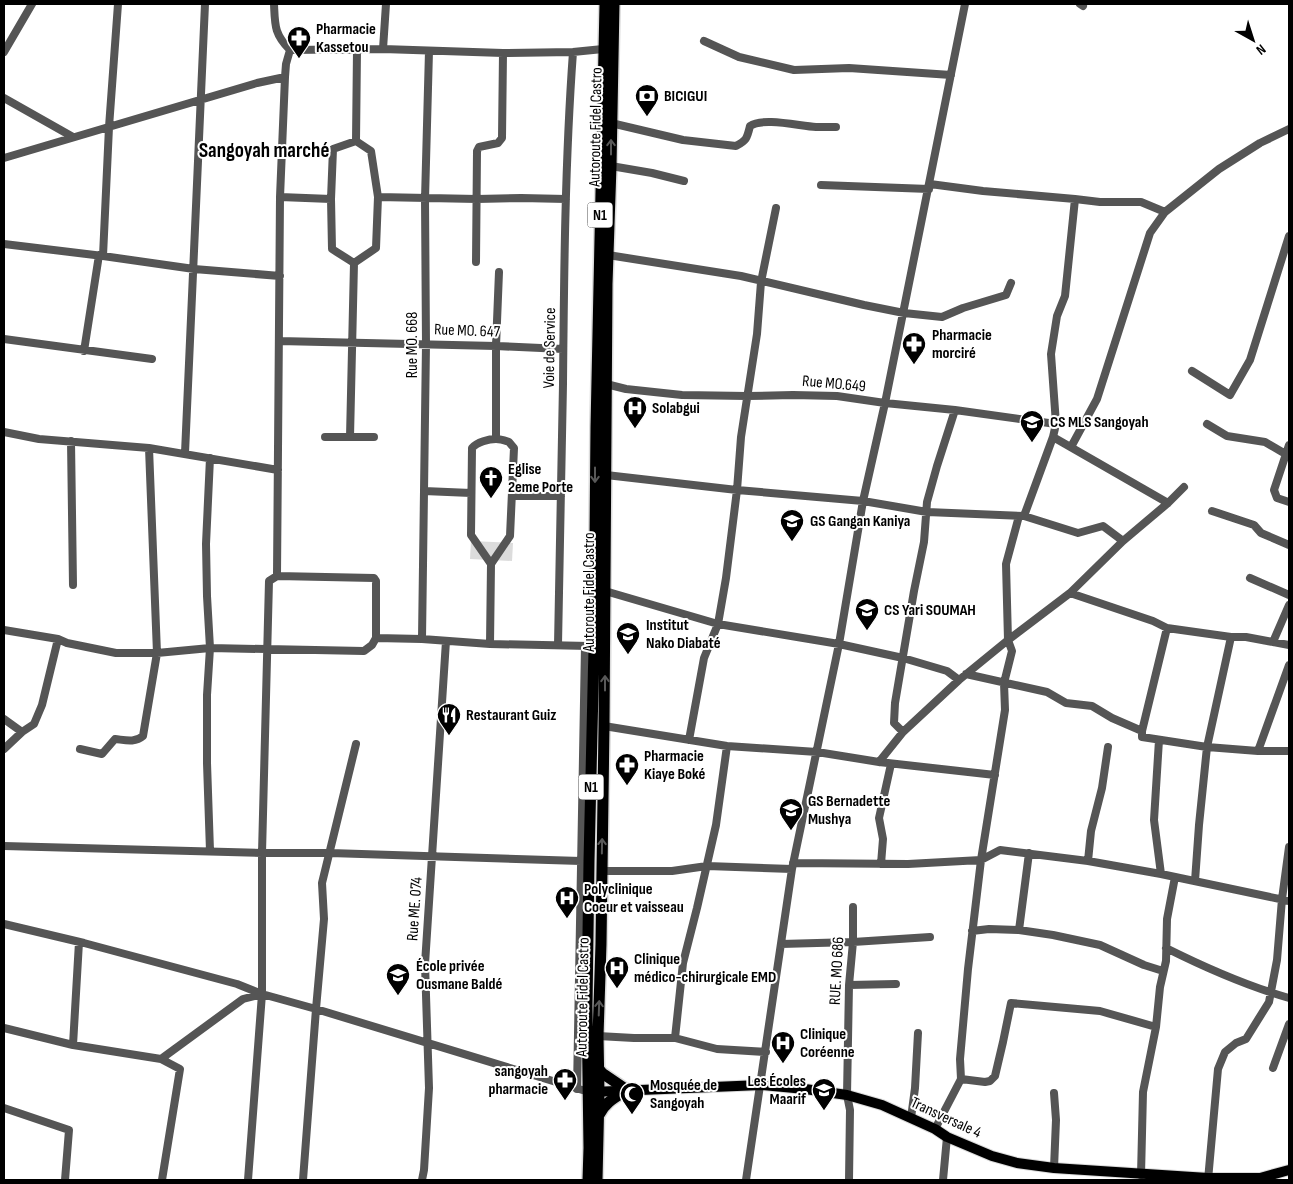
<svg xmlns="http://www.w3.org/2000/svg" width="1293" height="1184" font-family="'Sofia Sans Condensed',sans-serif">
  <style>
    .green { fill: #dcdcdc }
    .lines { fill: none; stroke-linecap: round; stroke-linejoin: round }
    .major-casing { stroke: #dbdbdb; stroke-width: 12 }
    .highway-casing { stroke: #dbdbdb; stroke-width: 14 }
    .minor { stroke: #555; stroke-width: 8 }
    .major { stroke: #000; stroke-width: 10 }
    .highway { stroke: #000; stroke-width: 11 }
    .oneway { stroke: #595959 }
    .labels { text-anchor: middle; dominant-baseline: central; stroke-width: 4; stroke-linejoin: round; paint-order: stroke }
    .shield { fill: #fff; stroke: #4c4c4c; stroke-width: 1 }
    .shield-label { font-size: 15px; font-weight: bold; fill: #000 }
    .poi-label { font-size: 16px; font-weight: bold; fill: #000; stroke: #fff; text-anchor: start }
    .street-label { font-size: 16px; fill: #000; stroke: #fff }
    .district-label { font-size: 21px; font-weight: bold; fill: #000; stroke: #fff }
  </style>
  <rect width="100%" height="100%" fill="#fff"/>
  <path class="green" d="M471,541L513,543L512,561L470,559Z"/>
  <g class="lines">
    <g class="major-casing">
      <path id="major" d="M592,1092L761,1085L805,1089L847,1095L882,1105L935,1129L947,1137L992,1156L1017,1163L1054,1168L1208,1178H1260L1289,1170"/>
    </g>
    <g class="highway-casing">
      <path id="highway" d="M598,1068L602,1073L627,1090C616,1097 605,1102 599,1115
        M588,1180L589,1148L587,1006L589,861L594,646L596,427L605,4
        M597,1180L599,1092L598,1036L601,944L604,726L607,284L611,166L614,4"/>
    </g>
    <path class="minor" d="M274,4C275,25 274,34 290,50
      M1080,4L1083,6
      M704,41L739,57L794,70L849,68L951,75
      M383,49L386,4
      M4,52L32,4
      M4,98L73,137
      M611,123L683,140L736,146C747,140 747,138 750,126C763,117 799,126 816,127C823,127 829,127 836,127
      M4,158L257,83L285,77L286,64L290,50L383,49L503,53L573,52L603,49
      M611,166L652,173L684,181
      M930,184L983,191L1075,199L1100,202H1141L1165,212
      M821,185L929,189
      M280,197L331,199
      M378,197L477,199L521,198L566,199
      M4,244L103,256L194,269L280,276
      M608,255L741,276L864,305L904,313L942,317L963,308L1006,295L1011,283
      M103,256L109,127L118,4
      M476,262L477,151L479,147L498,143L502,138L503,53
      M354,263L376,248L378,197L371,151L356,141L357,50
      M4,339L152,359
      M279,341L496,346L563,349
      M84,351L99,255
      M1192,371L1230,395L1250,360L1289,236
      M606,384L626,389L682,395L747,396L793,395L837,396L885,403L955,410L1056,424L1053,437L1024,516
      M1056,424L1051,354L1057,316L1065,296L1075,199
      M1207,424L1227,436L1265,442L1289,456
      M4,432L39,439L149,448L278,470
      M325,437H374
      M350,437L354,263L332,249L331,199L333,149L356,141
      M1053,437L1168,503
      M496,439V346L499,272
      M71,441L73,585
      M1071,447L1097,399L1150,233L1165,212L1219,169L1260,143L1289,129
      M185,453L205,4
      M606,475L737,490L863,501L927,512L1024,516L1078,533L1103,526L1123,541
      M424,491L471,493
      M512,496H561
      M1289,502L1277,498L1274,490L1289,445
      M1212,511L1254,525L1261,533L1289,545
      M1250,578L1289,595
      M605,591L718,624L839,644L903,658L947,671L959,680
      M1070,593L1153,621L1167,628L1231,637H1246L1289,645
      M1167,628L1142,731V737L1207,747L1258,751H1289
      M4,630L58,639
      M376,638L422,639L490,644L589,646
      M422,639L426,344L425,199L429,51
      M1273,642L1289,605
      M490,644L491,564L471,535L472,448C477,442 489,439 496,439C501,439 506,441 509,442L514,448L510,536L491,564
      M558,645C560,558 562,471 563,384C564,273 565,162 573,52
      M966,674L1047,692L1066,703L1092,706L1112,718L1142,731
      M4,719L22,732
      M604,726L727,746L817,752L879,762L995,775
      M903,732L894,723L895,703L914,591L924,542L927,502L937,466L955,410
      M689,740L704,658L718,624L726,578L737,490L741,437L757,334L761,282L776,208
      M1159,740L1154,820L1161,874
      M4,749L22,732L34,724L42,705L58,639L67,643L116,653H157L210,648L364,651L372,645L376,638V581L374,578L277,576L280,197L285,77
      M80,749L102,754L115,739C125,740 135,743 143,736L157,653L149,448
      M1258,751L1289,665
      M879,762L903,732L959,680L1008,640L1070,593L1123,541L1168,503L1184,487
      M4,846L262,853H330L581,861
      M210,851L207,763V695L210,648L207,596L206,544L210,458
      M1029,853L1019,930L1053,935L1100,945L1144,965L1163,971
      M1088,861L1091,831L1102,788L1108,747
      M793,863L908,864L981,860L1000,850L1088,861L1161,874L1289,901
      M881,864L883,839L879,818L891,764
      M602,871H672L707,866L792,869
      M1195,881L1199,825L1207,747L1231,637
      M4,924L84,943L237,984L262,994L316,1009L589,1092
      M972,931L989,929L1019,930
      M781,944L853,942L930,937
      M1166,948C1206,968 1247,986 1289,998
      M849,985L896,984
      M4,1028L73,1045L161,1059L243,999L262,994
      M598,1036L634,1038H675L683,963L697,908L716,825L727,746
      M675,1038L717,1049L766,1052
      M73,1045L79,942
      M161,1059L180,1069L162,1180
      M1273,1068L1289,1024
      M961,1079L985,1082L990,1081L995,1076L1003,1042L1011,1003L1100,1011L1156,1027
      M577,1089L585,646
      M1054,1093L1056,1120L1054,1168
      M4,1108L69,1130L65,1180
      M911,1118L915,1088L918,1033
      M935,1129L961,1079L960,1059L968,969L981,860L1005,710L1004,683L1012,651L1008,640L1006,564L1019,516
      M1141,1175L1143,1092L1156,1027L1160,987L1166,961L1167,919L1175,877
      M248,1180L262,994V853L269,581L277,576
      M303,1180L316,1009L324,919L322,883L356,744
      M422,1180L424,1170L429,1088L425,964L446,641
      M746,1180L792,869L839,644L863,501L885,403L965,4
      M849,1180L850,1110L847,1095L849,985L853,942V907
      M943,1180L947,1137
      M1208,1180L1218,1069L1225,1052L1236,1043L1246,1039L1269,1002L1277,960L1282,899L1289,847"/>
    <use href="#major" class="major"/>
    <use href="#highway" class="highway"/>
  </g>
  <defs><path id="oneway-shaft" d="M-6 0H5M1.5-3L5.5 0L1.5 3" fill="none" stroke-width="1.6" stroke-linecap="round" stroke-linejoin="round" transform="scale(1.25)"/></defs>
  <g class="oneway">
    <use href="#oneway-shaft" transform="translate(611 147) rotate(-90)"/>
    <use href="#oneway-shaft" transform="translate(595 475) rotate(90)"/>
    <use href="#oneway-shaft" transform="translate(605 683) rotate(-90)"/>
    <use href="#oneway-shaft" transform="translate(602 846) rotate(-89)"/>
    <use href="#oneway-shaft" transform="translate(599 1008) rotate(-88)"/>
  </g>
  <defs>
    <g id="pharmacy-pin" transform="scale(1.25)"><path d="M0 17L-7.5 6A9.5 9.5 0 1 1 7.5 6Z" fill="#000" stroke="#fff"/><path d="M-2-6h4v4h4v4h-4v4h-4v-4h-4v-4h4Z" fill="#fff"/></g>
    <g id="bank-pin" transform="scale(1.25)"><path d="M0 17L-7.5 6A9.5 9.5 0 1 1 7.5 6Z" fill="#000" stroke="#fff"/><path d="M-6-4H6V4H-6ZM0-2.3a2.3 2.3 0 1 0 0 4.6a2.3 2.3 0 1 0 0-4.6Z" fill="#fff"/></g>
    <g id="hospital-pin" transform="scale(1.25)"><path d="M0 17L-7.5 6A9.5 9.5 0 1 1 7.5 6Z" fill="#000" stroke="#fff"/><path d="M-5-5h3v3.5h4V-5h3V5h-3V1.5h-4V5h-3Z" fill="#fff"/></g>
    <g id="school-pin" transform="scale(1.25)"><path d="M0 17L-7.5 6A9.5 9.5 0 1 1 7.5 6Z" fill="#000" stroke="#fff"/><path d="M0-5L7-2L0 1L-7-2ZM-4 1L0 2.5L4 1V4Q0 6-4 4Z" fill="#fff"/></g>
    <g id="church-pin" transform="scale(1.25)"><path d="M0 17L-7.5 6A9.5 9.5 0 1 1 7.5 6Z" fill="#000" stroke="#fff"/><path d="M-1.2-6h2.4v3.5h3.3v2.4h-3.3V6h-2.4V-.1h-3.3v-2.4h3.3Z" fill="#fff"/></g>
    <g id="university-pin" transform="scale(1.25)"><path d="M0 17L-7.5 6A9.5 9.5 0 1 1 7.5 6Z" fill="#000" stroke="#fff"/><path d="M0-5L7-2L0 1L-7-2ZM-4 1L0 2.5L4 1V4Q0 6-4 4Z" fill="#fff"/></g>
    <g id="restaurant-pin" transform="scale(1.25)"><path d="M0 17L-7.5 6A9.5 9.5 0 1 1 7.5 6Z" fill="#000" stroke="#fff"/><path d="M-5-6h1v4h1v-4h1v4h1v-4h1v5L-1.5 .5V6h-2V.5L-5-1ZM5-6V6H3V1.5H1.5Q1.5-4 5-6Z" fill="#fff"/></g>
    <g id="mosque-pin" transform="scale(1.25)"><path d="M0 17L-7.5 6A9.5 9.5 0 1 1 7.5 6Z" fill="#000" stroke="#fff"/><path d="M3.5-4.9A6 6 0 1 0 3.5 4.9A5 5 0 1 1 3.5-4.9Z" fill="#fff"/></g>
  </defs>
  <g fill-rule="evenodd">
    <use href="#pharmacy-pin" x="299" y="38"/>
    <use href="#bank-pin" x="647" y="96"/>
    <use href="#pharmacy-pin" x="914" y="344"/>
    <use href="#hospital-pin" x="635" y="408"/>
    <use href="#school-pin" x="1032" y="422"/>
    <use href="#church-pin" x="491" y="478"/>
    <use href="#school-pin" x="792" y="521"/>
    <use href="#school-pin" x="867" y="610"/>
    <use href="#university-pin" x="628" y="634"/>
    <use href="#restaurant-pin" x="449" y="715"/>
    <use href="#pharmacy-pin" x="627" y="765"/>
    <use href="#school-pin" x="791" y="810"/>
    <use href="#hospital-pin" x="567" y="898"/>
    <use href="#hospital-pin" x="617" y="968"/>
    <use href="#school-pin" x="398" y="975"/>
    <use href="#hospital-pin" x="783" y="1043"/>
    <use href="#pharmacy-pin" x="565" y="1080"/>
    <use href="#school-pin" x="824" y="1090"/>
    <use href="#mosque-pin" x="632" y="1094"/>
  </g>
  <g class="labels">
    <g class="shield">
      <rect x="587.5" y="202.5" width="25" height="25" rx="4"/>
      <rect x="578.5" y="774.5" width="25" height="25" rx="4"/>
    </g>
    <g class="shield-label">
      <text x="600" y="215">N1</text>
      <text x="591" y="787">N1</text>
    </g>
    <g class="poi-label">
      <text x="316" y="29">Pharmacie<tspan x="316" dy="18">Kassetou</tspan></text>
      <text x="664" y="96">BICIGUI</text>
      <text x="932" y="335">Pharmacie<tspan x="932" dy="18">morciré</tspan></text>
      <text x="652" y="408">Solabgui</text>
      <text x="1050" y="422">CS MLS Sangoyah</text>
      <text x="508" y="469">Eglise<tspan x="508" dy="18">2eme Porte</tspan></text>
      <text x="810" y="521">GS Gangan Kaniya</text>
      <text x="884" y="610">CS Yari SOUMAH</text>
      <text x="646" y="625">Institut<tspan x="646" dy="18">Nako Diabaté</tspan></text>
      <text x="466" y="715">Restaurant Guiz</text>
      <text x="644" y="756">Pharmacie<tspan x="644" dy="18">Kiaye Boké</tspan></text>
      <text x="808" y="801">GS Bernadette<tspan x="808" dy="18">Mushya</tspan></text>
      <text x="584" y="889">Polyclinique<tspan x="584" dy="18">Coeur et vaisseau</tspan></text>
      <text x="634" y="959">Clinique<tspan x="634" dy="18">médico-chirurgicale EMD</tspan></text>
      <text x="416" y="966">École privée<tspan x="416" dy="18">Ousmane Baldé</tspan></text>
      <text x="800" y="1034">Clinique<tspan x="800" dy="18">Coréenne</tspan></text>
      <text x="548" y="1071" text-anchor="end">sangoyah<tspan x="548" dy="18">pharmacie</tspan></text>
      <text x="806" y="1081" text-anchor="end">Les Écoles<tspan x="806" dy="18">Maarif</tspan></text>
      <text x="650" y="1085">Mosquée de<tspan x="650" dy="18">Sangoyah</tspan></text>
    </g>
    <g class="street-label">
      <text transform="translate(596 127) rotate(-89)">Autoroute Fidel Castro</text>
      <text transform="translate(467 331) rotate(2)">Rue MO. 647</text>
      <text transform="translate(412 345) rotate(-90)">Rue MO. 668</text>
      <text transform="translate(550 348) rotate(-89)">Voie de Service</text>
      <text transform="translate(834 384) rotate(5)">Rue MO.649</text>
      <text transform="translate(589 592) rotate(-90)">Autoroute Fidel Castro</text>
      <text transform="translate(415 909) rotate(-86)">Rue ME. 074</text>
      <text transform="translate(837 971) rotate(-87)">RUE. MO 686</text>
      <text transform="translate(583 997) rotate(-89)">Autoroute Fidel Castro</text>
      <text transform="translate(946 1118) rotate(25)">Transversale 4</text>
    </g>
    <g class="district-label">
      <text x="264" y="150">Sangoyah marché</text>
    </g>
  </g>
  <rect width="1293" height="1184" fill="none" stroke="#000000" stroke-width="10"/>
  <g transform="translate(1253 40) rotate(141)" stroke="#ffffff" stroke-width="4" paint-order="stroke">
  <path d="M0-4L9 19L0 12L-9 19Z" fill="#000000"/>
  <text y="-8" font-size="14" font-weight="bold" text-anchor="middle" fill="#000000">N</text>
  </g>
</svg>
